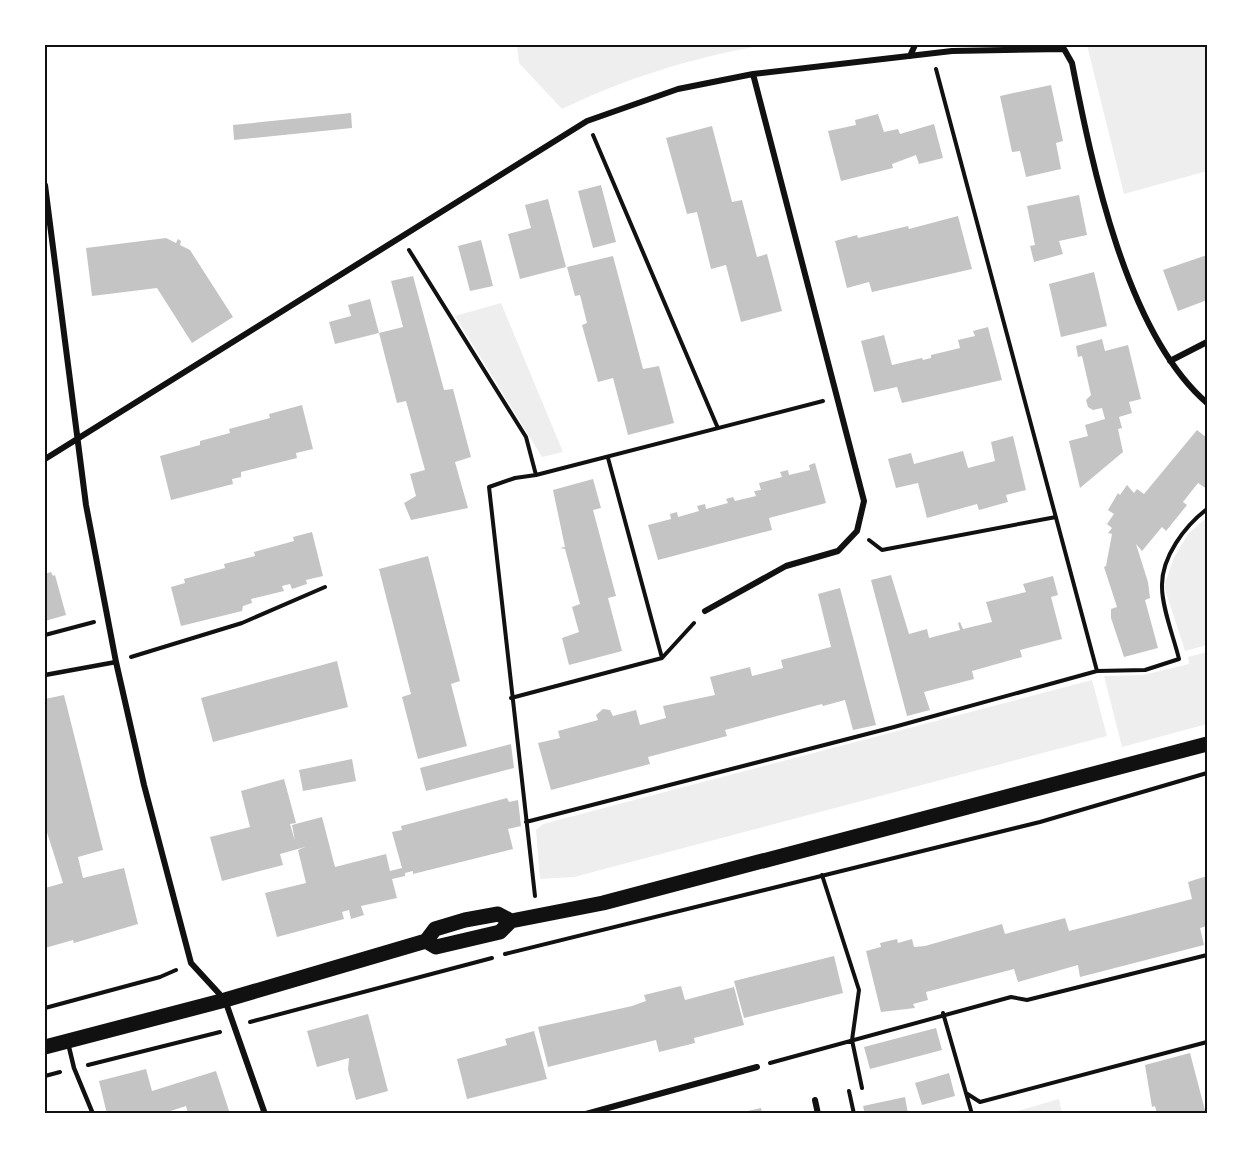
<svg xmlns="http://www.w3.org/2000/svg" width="1252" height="1159" font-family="'PT Serif',serif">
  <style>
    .green { fill: #eee }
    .building { fill: #c4c4c4 }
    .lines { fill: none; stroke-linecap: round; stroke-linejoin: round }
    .path { stroke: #111; stroke-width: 4 }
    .service { stroke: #111; stroke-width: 4.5 }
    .minor { stroke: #111; stroke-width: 6 }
    .primary { stroke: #111; stroke-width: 15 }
    .neatline { fill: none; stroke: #111; stroke-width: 2 }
  </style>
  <rect width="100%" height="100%" fill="#fff"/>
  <path class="green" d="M517,45H764C691,58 629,77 562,109L519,63Z
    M1087,45H1207V171L1124,194Z
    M501,303L563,452L542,457L455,316Z
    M1207,517V645L1185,651L1164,586L1174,558L1188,534Z
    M1207,652V724L1122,747L1104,676L1143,675L1189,664L1188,657Z
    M1092,680L1107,736L574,877L540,879L536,830L543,824Z
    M1059,1099L1062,1114H1007Z"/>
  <path class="building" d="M1051,85L1063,141L1056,143L1061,169L1026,177L1020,151L1012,152L1000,96Z
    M351,113L352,128L234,140L233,125Z
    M878,114L884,132L898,129L900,134L934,124L943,158L919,164L916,155L892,164L893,168L841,181L828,131L856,125L855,120Z
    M712,126L732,202L742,200L757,257L767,254L782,311L741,322L726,265L711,269L697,212L687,214L666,138Z
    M601,185L616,242L593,248L578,191Z
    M1079,195L1087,235L1059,241L1063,254L1034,262L1030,246L1035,245L1027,206Z
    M548,199L566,267L520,279L508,234L531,228L525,205Z
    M958,216L972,269L872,292L869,282L847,288L835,241L857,235L858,238L908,226L909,229Z
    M166,238L176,243L178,239L181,241L180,245L190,250L233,317L192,343L157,288L92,296L86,248Z
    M481,240L493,286L470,291L458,246Z
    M1207,255V300L1178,311L1163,270Z
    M613,256L643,369L659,366L674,423L628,435L613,378L598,382L582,325L587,323L580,295L575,296L567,267Z
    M1094,272L1107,326L1061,337L1049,284Z
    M413,276L444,390L453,389L471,457L455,462L468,508L411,520L404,503L416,496L410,474L425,470L406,401L397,403L379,333L335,344L329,322L351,316L348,305L370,299L379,333L403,327L391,281Z
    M988,327L1002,380L902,403L897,387L874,392L861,341L884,335L892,365L922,358L923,360L931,358V355L960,348L958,340L975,336L973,331Z
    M1102,339L1105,351L1128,345L1141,399L1129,402L1132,413L1119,417L1122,428L1118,429L1123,452L1080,488L1069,441L1088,436L1085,425L1105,419L1102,408L1093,410L1088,407L1086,400L1091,395L1082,356L1078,357L1076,346Z
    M302,405L313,449L296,453L297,458L241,472V477L232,479L233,484L171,500L160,456L200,445V441L230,433L229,429L270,418L269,414Z
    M1197,430L1207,438V489L1198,483L1183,502L1187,505L1166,531L1162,527L1142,551L1136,544L1148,582L1150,598L1145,600L1158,648L1124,657L1111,618V609L1117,607L1104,567L1106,566L1112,534L1108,533L1112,528L1107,524L1114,514L1108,510L1118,493L1120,495L1127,485L1134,493L1137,489L1144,494Z
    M1013,436L1026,490L1006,495L1008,502L979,510L977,504L927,518L918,483L896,488L888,459L911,453L914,464L963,451L968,468L995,461L991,442Z
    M815,463L826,503L769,518L772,530L658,560L648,525L671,519L670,514L677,512L678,517L699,511L697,506L705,504L706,509L728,503L726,499L733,497L735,501L756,496L754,491L761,490L759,483L782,477L780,472L788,470L789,475L810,470L809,465Z
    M593,479L601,508L593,510L616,596L608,598L622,651L569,665L562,638L579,632L572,607L580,604L565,549L560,548L565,547L553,490Z
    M312,532L323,576L306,580L307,584L292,589L290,584L282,586L284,591L251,599L252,603L243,606L242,611L181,626L171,587L185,583L184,579L225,568L224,564L255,556L254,552L294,541L293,537Z
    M428,556L460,681L451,684L467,746L418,759L402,697L411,694L379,569Z
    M51,572L53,576L55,575L66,615L45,621V574Z
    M891,575L909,634L927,629L929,638L960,630L958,623L960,622L963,629L992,622L986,602L1026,592L1023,584L1053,576L1058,595L1051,597L1062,639L1020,650L1022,657L972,671L974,679L924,692L930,710L907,716L871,580Z
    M840,588L876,725L853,730L845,700L823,706L822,704L725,730L727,736L648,757L650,764L551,790L538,743L560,738L558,731L598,720L596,715L603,709L610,710L613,716L636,710L640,725L666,718L663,706L715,695L710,677L750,667L752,676L783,668L781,660L831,647L818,594Z
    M337,661L348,707L213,742L201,698Z
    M64,695L103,850L78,857L83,878L124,868L138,924L74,943L73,940L45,948V888L63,883L45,826V699Z
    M511,744L514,768L426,791L420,768Z
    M352,759L356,781L303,791L299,770Z
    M284,779L296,823L290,824L295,841L292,825L322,817L335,867L386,854L390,871L402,868L392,832L402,830L401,826L507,798L509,802L518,800L521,826L508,829L513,849L413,874V871L405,873V876L392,879L397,898L361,906L364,915L351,919L349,910L342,912L344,919L277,937L265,893L306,883L298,850L305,847L280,854L283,865L222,881L210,837L250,827L241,791Z
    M1207,876V926L1200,928L1204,945L1080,977L1078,965L1018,982L1014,969L926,992L928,1000L913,1004L915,1008L881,1012L866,951L881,947L880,943L897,939L898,943L912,939L914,947L925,946L1002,924L1005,934L1065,918L1069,931L1192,899L1188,882Z
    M834,956L843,993L744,1018L734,981Z
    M681,986L685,1000L734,987L744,1025L694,1038L695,1043L659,1052L656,1040L548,1067L538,1027L632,1006L646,1001L644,995Z
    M368,1014L388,1091L356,1100L348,1070L349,1058L317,1067L307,1031Z
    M936,1028L942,1050L870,1069L864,1047Z
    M534,1031L547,1079L467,1099L457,1059L507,1045L505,1039Z
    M1190,1053L1206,1114H1157L1155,1106L1152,1107L1145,1065Z
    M146,1069L152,1091L216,1071L230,1114H188L186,1106L161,1114H107L99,1081Z
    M949,1073L955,1096L922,1105L915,1083Z
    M905,1097L908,1114H865L863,1106Z
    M761,1108L762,1114H739V1113Z"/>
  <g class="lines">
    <path class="path" d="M593,135L717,426
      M409,250L526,437L536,475L515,478L489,487L535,896
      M608,458L662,658
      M536,475L823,401
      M869,540L882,550L1056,517
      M45,635L94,622
      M131,657L242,623L325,587
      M1097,671L1145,670L1179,659C1174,638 1162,608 1162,587C1161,557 1185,526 1207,509
      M511,698L662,658L694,623
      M526,822L894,727L1097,671L936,69
      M822,875L859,990L852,1040L862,1088
      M505,954L1040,822L1207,773
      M45,1008L160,977L176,970
      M943,1013L972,1114
      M250,1022L492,958
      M770,1063L1011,997L1027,1000L1207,955
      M88,1065L220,1032
      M45,1076L60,1072
      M849,1091L854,1114
      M966,1093L980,1102L1207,1042"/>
    <path class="service" d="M45,675L116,662
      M68,1043L74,1068L93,1114"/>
    <path class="minor" d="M910,56L915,45
      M45,185L86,505L116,662L144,785L191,963L225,1000L265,1114
      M1170,361L1207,342
      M45,459L587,121L678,89L753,74L952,51L1064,49L1072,63C1092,165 1126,333 1207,403
      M705,611L786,566L838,551L857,531L864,501L753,74
      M815,1100L818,1114
      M586,1114L757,1067"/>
    <path class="primary" d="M426,941L436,947L500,932L511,921L603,903L1207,744
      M45,1047L225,1000L426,941L435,929L465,920L498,914L511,921"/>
  </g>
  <rect width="1252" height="1159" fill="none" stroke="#ffffff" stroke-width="93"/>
  <rect x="46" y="46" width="1160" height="1066" class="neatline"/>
</svg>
